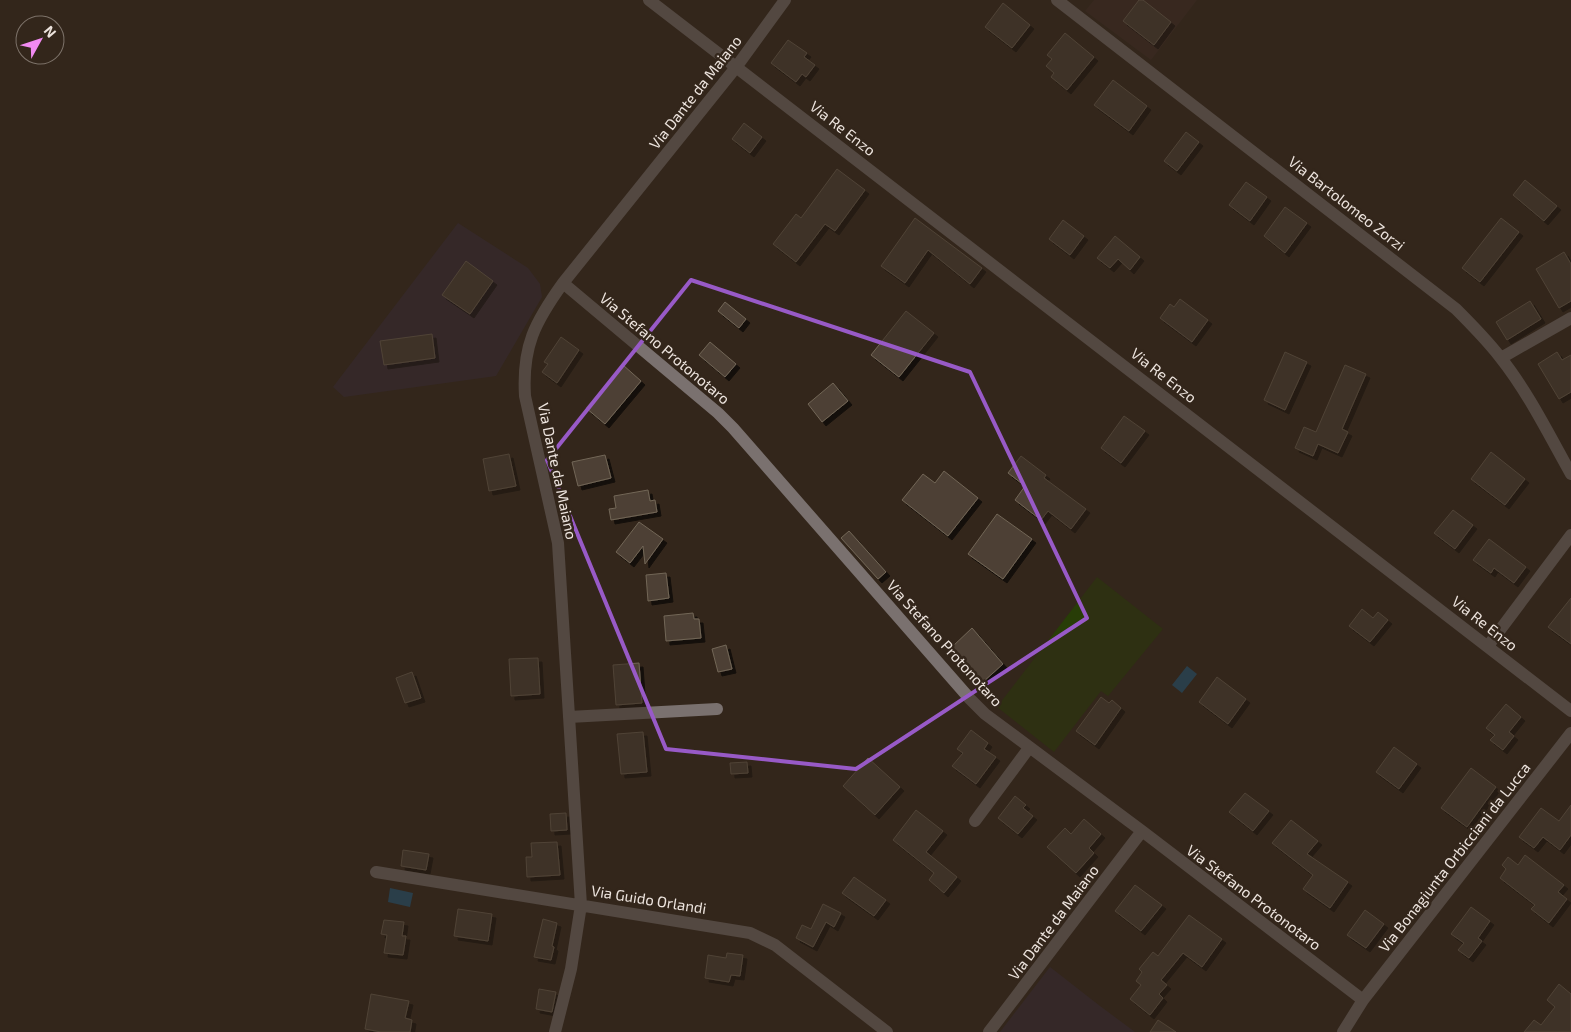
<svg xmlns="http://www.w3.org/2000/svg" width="1571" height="1032" font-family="'Exo 2',sans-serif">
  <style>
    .commercial { fill: #382b39 }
    .industrial { fill: #3e2b25 }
    .green { fill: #283d07 }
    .water { fill: #1f5b82 }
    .building { fill: #4d4134; stroke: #726657; filter: url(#shadow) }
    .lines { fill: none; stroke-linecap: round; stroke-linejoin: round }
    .minor { stroke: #7a716f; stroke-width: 12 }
    .marked { fill: none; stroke: #985ac7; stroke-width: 4; stroke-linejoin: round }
    .labels { text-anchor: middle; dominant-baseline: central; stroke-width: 5; stroke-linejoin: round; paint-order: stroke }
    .street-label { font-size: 15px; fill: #ede4de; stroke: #33261b }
  </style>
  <defs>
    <filter id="shadow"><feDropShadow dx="4" dy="4" stdDeviation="0" flood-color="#0009"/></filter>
  </defs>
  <rect width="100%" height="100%" fill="#33261b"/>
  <path class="commercial" d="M458,223L528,268L540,284L542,297L496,376L344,397L333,387Z
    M1050,967L1100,1006L1135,1032H1000Z"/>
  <path class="industrial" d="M1094,0H1197L1151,60L1085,11Z"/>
  <path class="green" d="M1097,577L1163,629L1108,696L1101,691L1054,752L997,707Z"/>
  <path class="water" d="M1187,666L1197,674L1182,693L1172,685Z
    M390,888L413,893L410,907L388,902Z"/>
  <path class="building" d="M1139,0H1143L1171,22L1154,45L1123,21Z
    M1003,3L1030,25L1012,48L985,27Z
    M1065,33L1094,57L1067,90L1051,77L1054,73L1046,66L1052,59L1047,55Z
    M788,40L807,53L804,57L815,65L806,77L802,74L796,82L771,63Z
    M1113,80L1147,106L1129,131L1094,105Z
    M744,123L762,137L750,153L732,139Z
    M1186,132L1199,142L1177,171L1164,161Z
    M837,169L865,190L835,231L825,224L796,262L773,244L796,214L801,218Z
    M1525,180L1557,206L1544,221L1513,195Z
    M1246,182L1267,197L1250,221L1229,205Z
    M1285,207L1307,223L1285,253L1264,236Z
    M915,218L982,268L970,284L928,250L905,283L881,266Z
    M1501,218L1519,232L1480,282L1462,268Z
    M1063,220L1084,236L1070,255L1049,239Z
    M1115,236L1140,257L1130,270L1118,259L1110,268L1097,258Z
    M1564,252L1571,264V301L1559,308L1536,269Z
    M466,261L493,281L470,314L442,295Z
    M1180,299L1208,320L1192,342L1160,318L1170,304L1174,307Z
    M1530,301L1541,319L1507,340L1496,322Z
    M725,302L746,319L739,328L718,311Z
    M906,311L934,333L899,377L871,355Z
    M432,334L435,358L384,365L380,341Z
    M561,337L579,350L557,383L542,372L548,364L544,362Z
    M710,342L736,364L725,377L699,355Z
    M1285,352L1307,362L1285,410L1264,400Z
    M1557,352L1562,360L1571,355V392L1559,399L1538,364Z
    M623,365L641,381L605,424L586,408Z
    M1345,365L1366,374L1342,429L1348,432L1338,453L1318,444L1313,456L1295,448L1304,427L1316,432Z
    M833,383L848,401L822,422L808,404Z
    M1124,416L1145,431L1121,463L1101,448Z
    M1491,452L1525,479L1505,505L1471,479Z
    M509,454L516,486L489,491L483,459Z
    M605,455L611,478L578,486L572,462Z
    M1021,456L1046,475L1044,478L1086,509L1071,529L1048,511L1041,520L1015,500L1025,486L1008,473Z
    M944,471L978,498L948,536L902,500L923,474L935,483Z
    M648,490L650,501L655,500L657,512L611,520L609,509L616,508L614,496Z
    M1453,510L1473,525L1455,549L1434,533Z
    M997,514L1032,539L1003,579L968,554Z
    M639,522L663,539L645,564L643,546L630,563L616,552Z
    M849,531L886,572L878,579L841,538Z
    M1489,539L1526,567L1514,583L1494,568L1491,573L1473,560Z
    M666,573L669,598L648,601L646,575Z
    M1571,598V644L1548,627Z
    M1362,609L1373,618L1378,612L1388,620L1370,642L1349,626Z
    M693,613L694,619H699L701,638L666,641L664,616Z
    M972,628L1003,664L983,682L952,647Z
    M726,645L732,669L718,672L712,649Z
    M538,658L540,694L511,696L509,659Z
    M639,663L642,703L616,705L613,665Z
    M412,672L421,698L405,703L396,678Z
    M1217,677L1246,699L1228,724L1199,702Z
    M1101,697L1109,703L1112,700L1121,708L1095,745L1076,731Z
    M1506,704L1521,717L1509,732L1514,736L1503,750L1490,740L1495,735L1486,728Z
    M971,730L988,743L984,749L996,757L976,784L952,766L963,753L957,749Z
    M643,732L647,772L621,774L617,734Z
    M1394,747L1417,764L1399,789L1376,772Z
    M868,758L900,787L875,815L843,786Z
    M747,762L748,773L731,774L730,763Z
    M1471,768L1496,787L1467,827L1441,808Z
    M1245,793L1269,811L1253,831L1229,812Z
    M1015,796L1026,805L1023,808L1033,816L1018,834L998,818Z
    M1571,805V835L1560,850L1543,837L1534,848L1519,837L1541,808L1559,821Z
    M916,810L943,831L926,852L957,877L944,893L929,880L934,873L893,840Z
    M566,813L567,830L551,831L550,814Z
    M1084,819L1101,834L1089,848L1094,853L1076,873L1047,847L1065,828L1071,834Z
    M1291,820L1318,841L1307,854L1348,882L1330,908L1303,889L1313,875L1272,843Z
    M557,842L560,875L527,877L526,857H532L531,843Z
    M403,850L429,854L426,870L401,866Z
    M1525,855L1564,885L1558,892L1567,899L1549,923L1531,909L1535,905L1500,878L1506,869L1502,865L1508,857L1518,865Z
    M854,877L886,900L874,916L842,893Z
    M1135,885L1162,905L1141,931L1115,911Z
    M823,904L841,913L834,927L826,922L813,947L796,938L802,925L811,929Z
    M1471,907L1490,921L1478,938L1482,941L1469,958L1458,950L1464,943L1451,934Z
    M458,909L492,914L488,941L454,936Z
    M1365,910L1384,924L1366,948L1347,935Z
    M1189,915L1222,939L1202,967L1183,953L1161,980L1167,985L1159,994L1163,998L1150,1015L1130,999L1141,985L1136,981L1142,972L1139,969L1153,952L1158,956Z
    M543,919L557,923L552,946L554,947L551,960L534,957Z
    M384,920L404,922L402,936H406L403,955L384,953L387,935L381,934Z
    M727,953L743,955L740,976L731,975L729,982L705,978L708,955L726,958Z
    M1559,984L1571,994V1032H1524L1534,1020L1541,1025L1555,1007L1547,1000Z
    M539,989L556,992L552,1012L536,1009Z
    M371,994L409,1001L405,1018L412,1020L410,1032H381L365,1029Z
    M1158,1020L1176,1032H1150Z"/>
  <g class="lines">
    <path class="minor" d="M649,0L1571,711
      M1057,0L1456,309C1471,324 1486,339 1500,357C1528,392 1549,435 1571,474
      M563,283L718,413L733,428L970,699L985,714L1142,831L1363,1000
      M1501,358L1571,318
      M1488,646L1571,535
      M569,717L717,709
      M975,821L1029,748
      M376,872L750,933L775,945L887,1032
      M555,1032L571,969L581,905L558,543L525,396C522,346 535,322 563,283L737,66L785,0
      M989,1032L1142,831
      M1343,1032L1363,1000L1571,733"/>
  </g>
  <path d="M0 0H1571V1032H0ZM691,280L970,372L1087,618L856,769L666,749L547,460Z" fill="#33261b" fill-opacity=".55" fill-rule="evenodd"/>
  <path class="marked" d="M691,280L970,372L1087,618L856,769L666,749L547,460Z"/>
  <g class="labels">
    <g class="street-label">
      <text transform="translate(695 92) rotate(-52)">Via Dante da Maiano</text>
      <text transform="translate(843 128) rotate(38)">Via Re Enzo</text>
      <text transform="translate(1347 203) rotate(38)">Via Bartolomeo Zorzi</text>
      <text transform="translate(665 348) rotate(40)">Via Stefano Protonotaro</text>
      <text transform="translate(1164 375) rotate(38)">Via Re Enzo</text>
      <text transform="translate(558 471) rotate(78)">Via Dante da Maiano</text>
      <text transform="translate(1485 623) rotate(38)">Via Re Enzo</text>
      <text transform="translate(945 643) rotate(48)">Via Stefano Protonotaro</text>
      <text transform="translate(1454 857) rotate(-52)">Via Bonagiunta Orbicciani da Lucca</text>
      <text transform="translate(1254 897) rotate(37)">Via Stefano Protonotaro</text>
      <text transform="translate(649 899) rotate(9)">Via Guido Orlandi</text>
      <text transform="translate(1053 922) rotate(-53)">Via Dante da Maiano</text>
    </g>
  </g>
  <g transform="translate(40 40) rotate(50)"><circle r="24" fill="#33261b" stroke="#7d7269"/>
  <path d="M0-4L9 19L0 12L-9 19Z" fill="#f28af2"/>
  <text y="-8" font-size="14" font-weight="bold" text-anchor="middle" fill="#ede4de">N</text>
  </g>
</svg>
